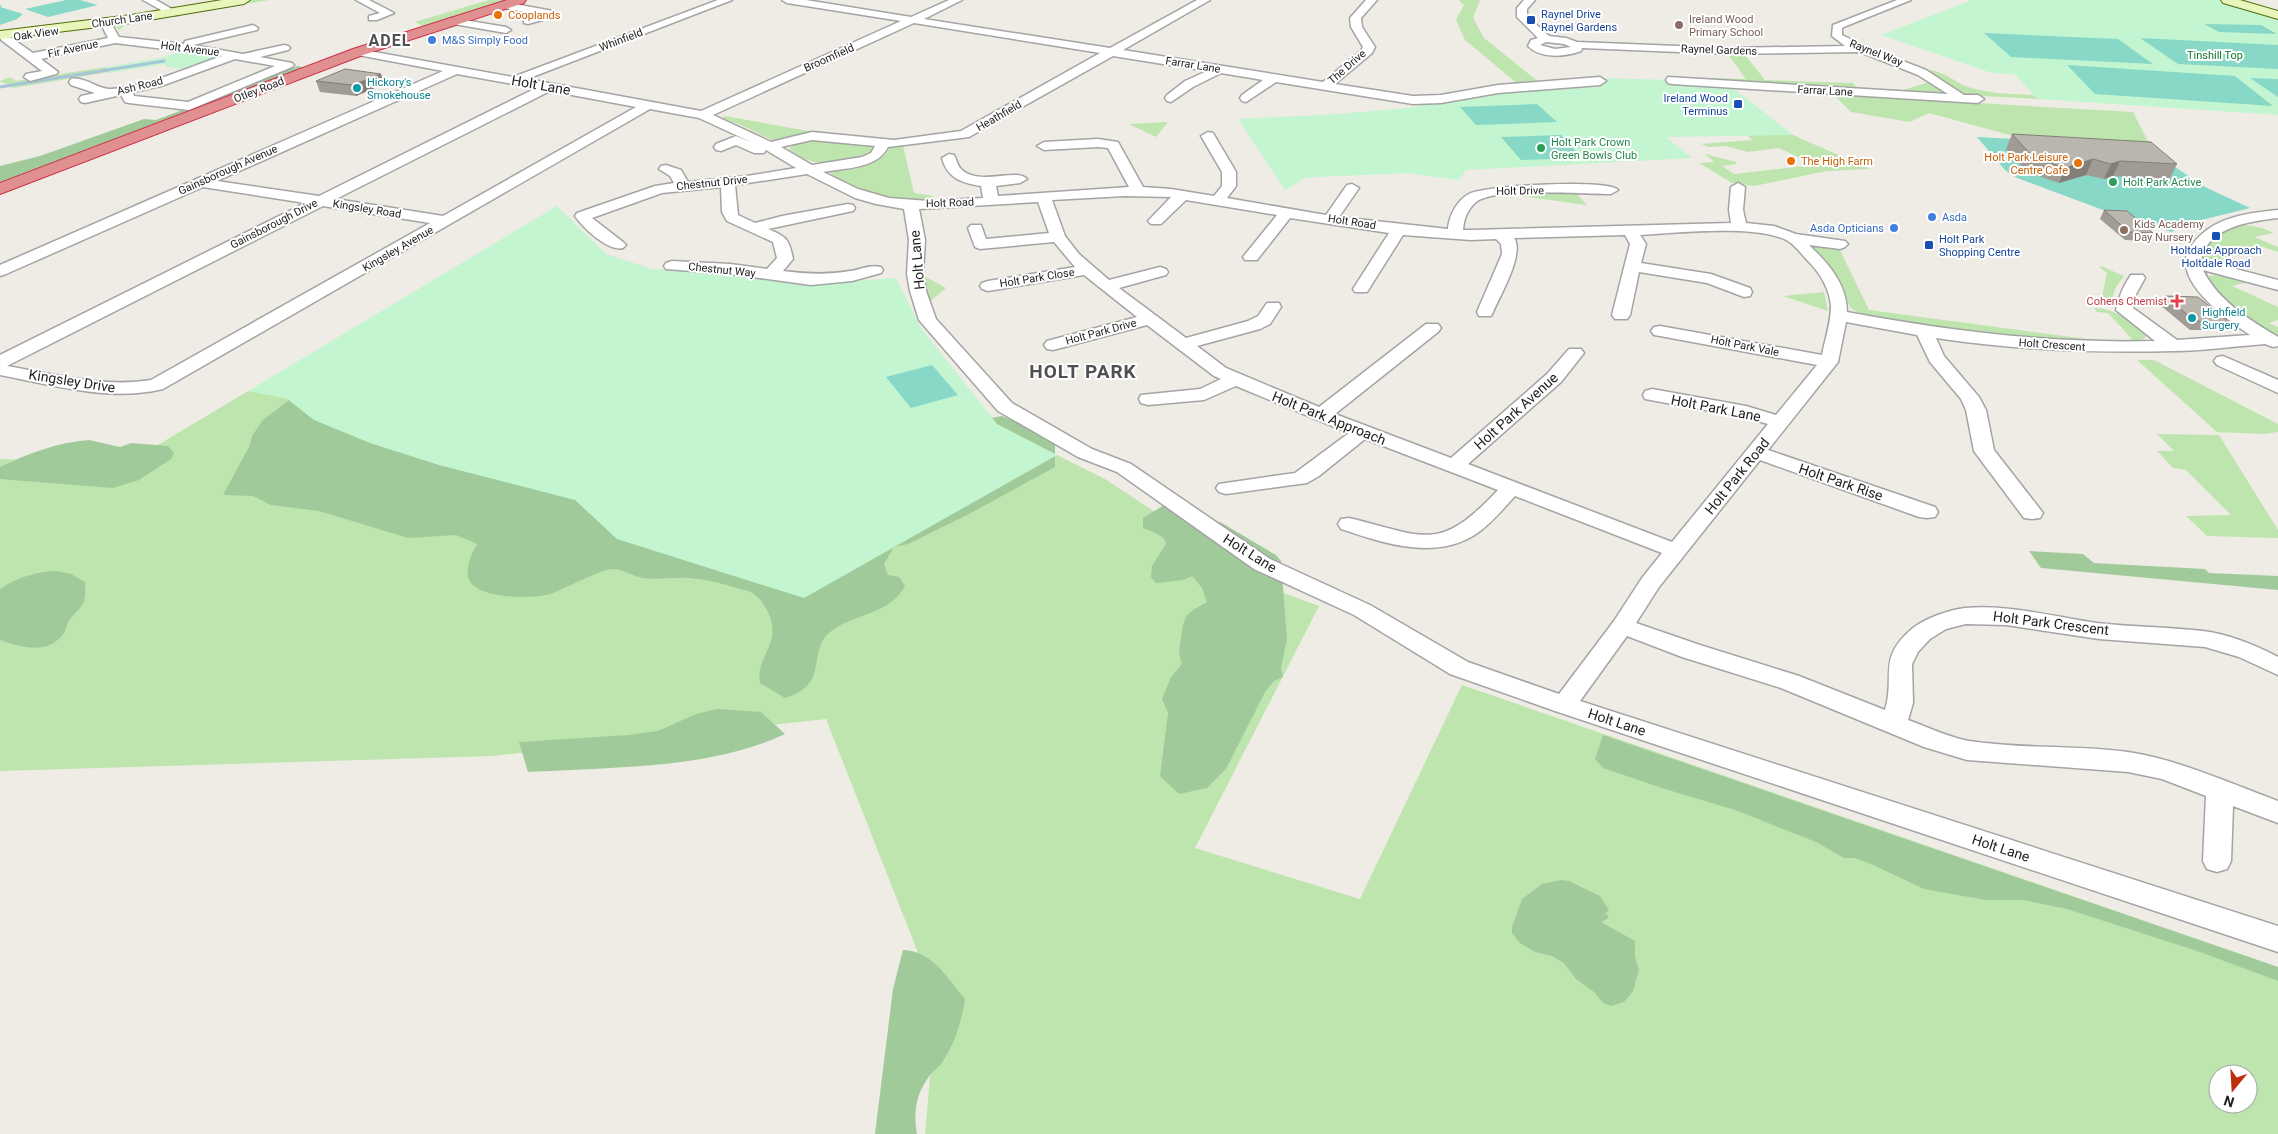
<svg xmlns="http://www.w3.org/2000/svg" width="2278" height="1134" font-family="Roboto,sans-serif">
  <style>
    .grass { fill: #bee5ad; fill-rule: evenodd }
    .forest { fill: #a1ca9b }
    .park { fill: #c3f5d0 }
    .pitch { fill: #87d8c7 }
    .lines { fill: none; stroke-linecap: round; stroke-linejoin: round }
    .stream { stroke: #a7c5d9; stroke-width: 3 }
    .street-casing { stroke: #a4a4a4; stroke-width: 3 }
    .secondary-casing { stroke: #516d0c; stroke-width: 2 }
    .highway-casing { stroke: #cd2f49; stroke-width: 2 }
    .street { fill: #fff; fill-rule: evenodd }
    .secondary { fill: #e8f5bb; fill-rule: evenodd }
    .highway { fill: #e09091; fill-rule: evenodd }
    .wall { fill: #a09c95 }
    .shaded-wall { fill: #827f79 }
    .building { fill: #bab5ad; stroke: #827f79 }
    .food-dot { fill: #e8710a; stroke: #fff; stroke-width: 2 }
    .transit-dot { fill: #1a4fb4; stroke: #fff; stroke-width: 2 }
    .education-dot { fill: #8d6e63; stroke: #fff; stroke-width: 2 }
    .shop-dot { fill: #3f7fe0; stroke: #fff; stroke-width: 2 }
    .culture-dot { fill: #0f9aa8; stroke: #fff; stroke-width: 2 }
    .leisure-dot { fill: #2e9e5b; stroke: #fff; stroke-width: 2 }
    .health-dot { fill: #e0444e; stroke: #fff; stroke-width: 2 }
    .labels { text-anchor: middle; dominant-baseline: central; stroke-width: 4; stroke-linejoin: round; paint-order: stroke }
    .far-transit-label { font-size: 11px; fill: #164399; stroke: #fff; text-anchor: start }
    .far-food-label { font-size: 11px; fill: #c56008; stroke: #fff; text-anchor: start }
    .far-education-label { font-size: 11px; fill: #785e54; stroke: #fff; text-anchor: start }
    .far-street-label { font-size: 11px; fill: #1d1d1d; stroke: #fff }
    .far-shop-label { font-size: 11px; fill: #366cbe; stroke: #fff; text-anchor: start }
    .far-park-label { font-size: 11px; fill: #12742c; stroke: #fff }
    .far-culture-label { font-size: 11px; fill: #0d838f; stroke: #fff; text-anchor: start }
    .far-leisure-label { font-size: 11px; fill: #27864d; stroke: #fff; text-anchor: start }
    .far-health-label { font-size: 11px; fill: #be3a42; stroke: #fff; text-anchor: end }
    .street-label { font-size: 14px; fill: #1d1d1d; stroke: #fff }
    .far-district-label { font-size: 16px; font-weight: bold; letter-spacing: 1px; fill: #505050; stroke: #fff }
    .district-label { font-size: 19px; font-weight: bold; letter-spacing: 1px; fill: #505050; stroke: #fff }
  </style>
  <rect width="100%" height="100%" fill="#eeece4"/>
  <path class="grass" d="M251,0H269L125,25L119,30L114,25Z
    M489,0H520L428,29L415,22Z
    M1459,0H1480L1473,18L1484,38L1540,83L1518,84L1465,40L1456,20L1464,5Z
    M1728,54L1745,55L1765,80L1853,83L1856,87L1903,90L1933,81L1944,80L1925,70C1944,69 1955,84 1972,88C1992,94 2013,94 2034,95L2038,99L1676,79L1675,77L1746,79Z
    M106,67L109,72L13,88L0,81L10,77L16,81Z
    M1834,95L2133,112L2152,149L2028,140L1929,113L1910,122L1851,112Z
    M725,116L825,134L772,140L739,124L722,118Z
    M1168,122L1156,137L1129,124Z
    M1747,135H1793L1870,169L1827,171L1754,186L1732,183L1699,163L1714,162L1705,154L1736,162L1737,164L1722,166L1734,174L1814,165L1779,148L1748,152L1726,146L1709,147L1701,144L1752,140Z
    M806,138L872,146L875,147L868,157C839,162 813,170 789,149L796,141Z
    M903,146L914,193L933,196V201C891,201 864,195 828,172L829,170L863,163L880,158L887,153L889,147Z
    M1576,193L1587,205L1505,194L1506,193Z
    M2245,225L2262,228L2274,233L2254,237L2278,247V252L2263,247L2223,258L2222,266L2200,259C2207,239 2224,228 2245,225Z
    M1818,244L1838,246L1869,310L2110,342L2132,339L2108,313L2097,312L2094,308C2116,309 2129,320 2145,333L2146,337C2128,354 1900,325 1866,316C1860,314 1855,311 1850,307L1843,289L1811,246Z
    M2101,266L2124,276L2116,287L2111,302H2101L2107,273L2100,268Z
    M919,273L946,288L929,302Z
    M2215,275L2253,281L2232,286L2278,307V320L2269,323L2278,327V339C2261,328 2209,297 2209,276Z
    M1824,292L1828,311L1783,296Z
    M2137,360H2154L2278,424V432L2263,434L2217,432Z
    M248,391L286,398L804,598L1057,455L1105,479L1272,589L1319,606L1195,848L1360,899L1462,685L2278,967V1134H925L937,1001L826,719L492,756L0,771V459L126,464ZM2218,1074H2248V1104H2218Z
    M2157,434L2219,435L2278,530V538L2207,536L2186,516L2231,515L2186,470L2173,468L2157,451H2174Z"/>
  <path class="forest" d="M298,66L306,68L0,183V166L40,156L144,119L156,120Z
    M289,400L981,420L1002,416L1034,430L1055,443V467L969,514L908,544L894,547L884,564L888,575L899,577L905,586C889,616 852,613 829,633C811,648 823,677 802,690C797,694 790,696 785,698L760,683C755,656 783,644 768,612C764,604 759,597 751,592C731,586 708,579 688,578C672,577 657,580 642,578C632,576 623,569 613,569C603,568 565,589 550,594C532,599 472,600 468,576C466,566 472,553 477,544L456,535L408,538L319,511L271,505L253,496L223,495L249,447L252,436L263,420Z
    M89,440L120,447L131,443L168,446L174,453L171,459L139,480L113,488L0,479V467C27,454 58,442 89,440Z
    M1166,504L1222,523L1276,555L1281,561L1287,639L1281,668L1283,677L1274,681L1265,692L1226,769L1207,788L1179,794L1160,776L1168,713L1162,699L1171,677L1182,664C1178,653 1179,649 1181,638C1184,614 1186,614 1207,602L1202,588L1192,576L1183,580L1156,583L1151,577L1152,566L1166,544C1164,534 1152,532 1143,528V518Z
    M2029,551L2083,554L2094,563L2205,569L2209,573L2278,576V590L2041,568Z
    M56,571L71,574L85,582C86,605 84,603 70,619C67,623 67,629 64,633C48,656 21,647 0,640V589C18,577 35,572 56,571Z
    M717,709L761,712L785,734C716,767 625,767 550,771L528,772L519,742L628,735L658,731L696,714Z
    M1603,735L2278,967V981L2200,952L2067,909L2024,900H1986L1924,889L1871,864L1855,858H1844L1816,842L1738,811L1665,789L1603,768L1595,759Z
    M1561,880L1569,881L1600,896L1609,910L1605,914L1609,915L1607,919L1601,922L1635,941V957L1639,970L1633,991L1624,1002L1611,1006L1603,1003L1594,992L1576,979L1564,963L1552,956L1535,952L1520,943L1512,933V927L1522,899L1542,884Z
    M903,950C933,951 947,978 965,999C962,1020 955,1043 943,1061C940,1067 934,1070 930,1075C916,1094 913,1111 917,1134H875L893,989Z"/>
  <path class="park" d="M1972,0H2227L2278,15V115L2038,99L2014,74L1992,73L1881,35Z
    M185,50L221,56L188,69L167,67L165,64L109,73L106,67L165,57Z
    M1596,78L1672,80L1729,85L1793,135L1666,137L1692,158L1466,170L1459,180L1408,173L1317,177L1305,178L1285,190L1238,119L1338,114L1419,107L1413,100Z
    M557,206L606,254L652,269L721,272L806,284L896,278L921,328L997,424L1057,455L804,598L617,539L575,500L439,465L370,443L314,420L286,398L248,391Z"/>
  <path class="pitch" d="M66,0H80L98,5L48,17L25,9Z
    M0,5L2,6L0,7L23,14L17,19L0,25Z
    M2204,24L2261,25L2277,34L2219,32Z
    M1984,33L2118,39L2153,64L2011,57Z
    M2140,38L2278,45V69L2178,64Z
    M2067,65L2235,76L2273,106L2095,94Z
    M2250,78L2278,79V97Z
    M1537,104L1557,122L1476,125L1460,107Z
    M1561,135L1582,158L1521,160L1501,137Z
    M1977,137L2053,141L2166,161L2205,187L2250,208L2181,225L2172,232L2122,217L2017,178L2005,170Z
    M932,365L958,395L911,408L886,377Z"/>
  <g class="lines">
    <path class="stream" d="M0,87L164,61"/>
    <g class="street-casing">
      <path id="street" d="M143,0H156L179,13L178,15H170Z
        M356,0H369L394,13L377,20H369V16L380,13Z
        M718,0H732L527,79L701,111L901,21L787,3L782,0H806L911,17L949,0H962L924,19L1110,48L1197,0H1210L1123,50L1323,82L1361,51L1363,47L1351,27L1350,18L1366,0H1377L1361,18L1362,27L1375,47L1372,53L1335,84L1413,96L1441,95L1498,85L1600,77L1606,81L1600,85L1498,93L1441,103L1413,104L1276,82L1246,102L1242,101L1240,98L1242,95L1263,80L1221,73L1193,87L1171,102L1167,101L1165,98L1167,95L1185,81L1207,71L1113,56L969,137L888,147C877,169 845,168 823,172L858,189L889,198L929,201L983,198L981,186C962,183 947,178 942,158L949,154L954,155C957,160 957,165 961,169C979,187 1017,167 1027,179L1020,183L996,186L998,196L1129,187L1108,148L1098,147L1044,150L1037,146L1044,142L1098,139L1118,142L1143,187L1171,189L1214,196L1222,186V172L1201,136L1208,132L1213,133L1236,172V186L1227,198L1326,215L1347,185L1352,184L1359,188L1339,217L1448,229C1449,216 1457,200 1469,194C1486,185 1610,179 1618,190L1611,194C1583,194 1501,188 1479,200C1468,207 1464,218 1463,230H1471L1731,223L1729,210L1731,187L1738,183L1745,187L1743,210L1746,223L1774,226L1796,234L1845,241L1848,244L1845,247L1840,249L1809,245C1828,263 1847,284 1847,312C1950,331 2051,344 2155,341L2116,310C2119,297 2123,286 2131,275H2143L2145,278L2136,294L2133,308L2177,340L2250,335C2229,321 2190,293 2186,266C2184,258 2188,251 2192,245C2212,217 2247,213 2278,210V218C2251,221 2207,227 2201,260L2278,280V290L2203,270C2218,301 2250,320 2278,337V346L2273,347L2265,344C2235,346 2204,351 2174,351C2093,353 2016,350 1936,338L1944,356L1979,397L1986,410L1994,450L2043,513L2040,518L2032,519L2024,518L1974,451L1966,410L1961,399L1930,362L1917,335L1846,322L1838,362L1768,450L1935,507L1938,512L1935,517L1927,518L1919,517L1760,460L1659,587L1636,623L1700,645L1799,676L1885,710C1896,675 1876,659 1913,628C1926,618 1949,610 1965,608C2009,604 2054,617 2097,623C2132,627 2168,627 2203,631C2229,634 2255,645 2278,657V675L2239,657L2205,647L2099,639L2006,625L1966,624L1946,629L1930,639L1918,652L1912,664L1913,703L1908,720C1928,727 1948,737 1969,741C2021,749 2075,745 2128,752C2180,760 2229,783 2278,801V823L2233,806L2231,861L2227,869L2217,872L2207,869L2203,861L2206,796L2162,779L2128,772L1967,760L1924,747L1781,688L1682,657L1627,636L1580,701L2278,926V952L1555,711L1450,674L1354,615L1254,569L1117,472L1078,457L998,411L919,320L910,291L907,274L909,240L904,209L876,204L855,198L807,174L735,185L738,215L755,223L782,216L848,204L853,205L855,208L853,211L768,229C787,237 789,239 793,259L783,271C806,274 827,275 850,271C860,270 870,264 881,267L883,270L881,273L852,281L811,285L730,274L666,269L664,266L666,263L672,261L730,264L767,269L777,258L773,242L727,221L722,212L721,187L662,193L592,218L623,242L626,245L623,248C609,252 583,228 575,216L577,213L655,186L674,183L670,176L659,169L661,166L666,165L681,170L688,182L747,176L796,168L766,150L764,153H754L736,145L721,151L716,150L714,147L716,144L736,136L751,142L699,118L650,109L163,389C109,402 53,385 0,375V355L305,203L203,187L6,274L0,276V265L443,71L358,55L352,52L354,50L358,49L513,77ZM914,23L1100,53L961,131L894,140L812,132L771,142L713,115ZM457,74L536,88L319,196L217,181ZM550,91L636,107L443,216L336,199ZM812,140L875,146L871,153L862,157L812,165L781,147ZM1125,196L1171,197L1148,221L1151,224H1161L1186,200L1277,215L1243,257L1245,260H1257L1290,218L1389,233L1353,289L1355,292H1367L1403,235L1471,240L1496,239L1501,244L1502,254L1477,312L1479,316H1491L1493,312C1500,296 1525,253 1514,238L1625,235L1630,244L1612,315L1615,319H1627L1630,315L1639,272L1707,283L1744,297L1750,296L1752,292L1750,288L1711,274L1641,263L1646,244L1640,235C1676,233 1758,224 1788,241C1796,246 1803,256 1810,263C1821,274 1830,291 1831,306C1831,323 1825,339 1822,355L1660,326L1654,327L1651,331L1654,335L1660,336L1817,365L1776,415L1746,406L1652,389L1645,391L1643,395L1645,399L1743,417L1768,424L1672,542L1468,464L1561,382L1584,353L1581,349H1569L1547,374L1451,458L1335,414L1438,332L1441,328L1438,324H1426L1319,407L1226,368L1197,346L1260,329L1270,324L1281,307L1279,303H1267L1258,316L1248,321L1186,338L1119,288L1166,275L1168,272L1166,269L1160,267L1109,280L1079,254L1065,236L1052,200ZM1038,202L1049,233L986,239L981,225H971L968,228L975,247L980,249L1054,242L1075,267L988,281L982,283L980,286L982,289L988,291L1084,275L1137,317L1047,341L1044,345L1047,349L1053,350L1147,325L1214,376L1221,379L1200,389L1141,395L1139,399L1141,403L1148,405L1204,400L1236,386L1349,433L1295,473L1219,484L1216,488L1219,492L1226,494L1307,483L1319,476L1365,439L1498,490C1438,554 1425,536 1349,518L1341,519L1338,524L1341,529C1383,543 1435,561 1476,534C1491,524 1502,510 1515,496L1662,553L1642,578L1614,621L1559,694L1468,662L1370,605L1270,559L1131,464L1092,449L1012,403L936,319L926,291L923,274L925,240L919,209ZM323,206L430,223L151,380C103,388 54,374 7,366Z
        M1524,0H1535L1527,9V16L1549,36L1566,38L1577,42L1728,48L1845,46L1832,36L1833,25L1897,0H1911L1846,26L1842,28V35L1862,45L1926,70L1964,95H1978L1984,99L1978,103L1672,84L1668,83L1666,80L1668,77L1948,94L1918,75L1860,52L1728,54L1582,48L1581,51C1565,57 1541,59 1528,46L1531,40L1538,38L1517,17V8ZM1546,42L1564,44L1571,47L1555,49L1540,45Z
        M504,2L553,11L558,14L557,16L528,24L524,23V19L539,15L500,7V3Z
        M452,18L506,27L511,30L506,33L448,23V19Z
        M105,19L109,20L119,37L184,44L185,41L253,25L258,28L257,30L193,45L243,54L284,45L288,46L290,48L288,50L260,57L292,63L294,65L292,67L189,110L129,103L125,102L121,95L85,103L81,102L79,99L81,96L95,93L71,85L69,82L71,79C85,76 98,90 111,89C146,87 189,67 222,56L115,43L41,59L58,72L56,74L30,81L24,77L26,74L42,71L0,39L2,37H10L33,53L108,38L100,22ZM235,59L275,66L188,102L134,96L133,92L161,86Z
        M2223,356L2278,380V393L2217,365L2214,361L2217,357Z"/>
    </g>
    <g class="secondary-casing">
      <path id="secondary" d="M222,0H250L244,4L131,23L0,39V31L131,15Z
        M2221,0H2240L2278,11V19L2223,3Z"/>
    </g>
    <g class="highway-casing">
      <path id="highway" d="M507,0H526L524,3L363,55L0,194V183L353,49Z"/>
    </g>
    <use href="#street" class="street"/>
    <use href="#secondary" class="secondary"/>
    <use href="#highway" class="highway"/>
  </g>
  <path class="wall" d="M316,81L384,84L356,96L320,92Z
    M2012,134L2177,164L2169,180L2113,176L2104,179L2086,175L2059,183L2027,172L2006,149Z
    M2104,210L2153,233L2149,241L2125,240L2100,219Z
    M2165,296L2229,322L2224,330H2190L2160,305Z"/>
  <path class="shaded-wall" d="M381,74L384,84L356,96L352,85Z
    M2093,159L2086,175L2059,183L2065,168Z
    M2120,161L2113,176L2104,179L2111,164Z"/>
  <path class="building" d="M345,69L381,74L352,85L316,81Z
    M2012,134L2151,142L2177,164L2120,161L2111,164L2093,159L2065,168L2033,157Z
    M2104,210L2127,211L2153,233L2129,232Z
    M2165,296L2198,297L2229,322L2195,321Z"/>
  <g class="food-dot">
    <circle cx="498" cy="15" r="5"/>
    <circle cx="1791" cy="161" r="5"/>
    <circle cx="2078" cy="163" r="5"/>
  </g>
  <g class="transit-dot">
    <rect x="1526" y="15" width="10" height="10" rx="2.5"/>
    <rect x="1733" y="99" width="10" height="10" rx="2.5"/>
    <rect x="2211" y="231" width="10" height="10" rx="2.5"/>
    <rect x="1924" y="240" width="10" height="10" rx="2.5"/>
  </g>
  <g class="education-dot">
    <circle cx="1679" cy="25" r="5"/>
    <circle cx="2124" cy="230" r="5"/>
  </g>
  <g class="shop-dot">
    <circle cx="432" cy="40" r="5"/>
    <circle cx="1932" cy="217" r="5"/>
    <circle cx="1894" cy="228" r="5"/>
  </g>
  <g class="culture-dot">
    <circle cx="357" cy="88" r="5"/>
    <circle cx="2192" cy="318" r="5"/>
  </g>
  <g class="leisure-dot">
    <circle cx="1541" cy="148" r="5"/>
    <circle cx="2113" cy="182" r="5"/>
  </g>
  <path class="health-dot" d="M2174.5 293.5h5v5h5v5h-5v5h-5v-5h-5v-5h5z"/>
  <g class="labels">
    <g class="far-transit-label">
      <text x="1541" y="14">Raynel Drive<tspan x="1541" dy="13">Raynel Gardens</tspan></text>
      <text x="1728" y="98" text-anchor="end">Ireland Wood<tspan x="1728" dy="13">Terminus</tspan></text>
      <text x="1939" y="239">Holt Park<tspan x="1939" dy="13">Shopping Centre</tspan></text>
      <text x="2216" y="250" text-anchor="middle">Holtdale Approach<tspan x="2216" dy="13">Holtdale Road</tspan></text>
    </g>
    <g class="far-food-label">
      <text x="508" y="15">Cooplands</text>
      <text x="2068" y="157" text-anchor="end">Holt Park Leisure<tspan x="2068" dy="13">Centre Cafe</tspan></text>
      <text x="1801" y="161">The High Farm</text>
    </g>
    <g class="far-education-label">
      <text x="1689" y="19">Ireland Wood<tspan x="1689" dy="13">Primary School</tspan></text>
      <text x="2134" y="224">Kids Academy<tspan x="2134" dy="13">Day Nursery</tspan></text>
    </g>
    <g class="far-street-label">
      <text transform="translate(122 20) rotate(-8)">Church Lane</text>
      <text transform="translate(36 34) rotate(-8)">Oak View</text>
      <text transform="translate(621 40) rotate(-21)">Whinfield</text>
      <text transform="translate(73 49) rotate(-12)">Fir Avenue</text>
      <text transform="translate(190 49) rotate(7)">Holt Avenue</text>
      <text transform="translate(1719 50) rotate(2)">Raynel Gardens</text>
      <text transform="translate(1876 53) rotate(21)">Raynel Way</text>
      <text transform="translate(829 58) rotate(-24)">Broomfield</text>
      <text transform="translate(1193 65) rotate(9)">Farrar Lane</text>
      <text transform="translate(1347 67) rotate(-41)">The Drive</text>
      <text transform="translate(140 86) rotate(-14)">Ash Road</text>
      <text transform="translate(259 90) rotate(-21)">Otley Road</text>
      <text transform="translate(1825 91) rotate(3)">Farrar Lane</text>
      <text transform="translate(999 116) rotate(-30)">Heathfield</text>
      <text transform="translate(228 170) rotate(-24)">Gainsborough Avenue</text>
      <text transform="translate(712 183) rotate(-6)">Chestnut Drive</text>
      <text transform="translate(1520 191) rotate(-1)">Holt Drive</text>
      <text transform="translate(950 203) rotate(-2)">Holt Road</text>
      <text transform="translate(367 209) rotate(9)">Kingsley Road</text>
      <text transform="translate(1352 222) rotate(9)">Holt Road</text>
      <text transform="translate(274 224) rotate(-27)">Gainsborough Drive</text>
      <text transform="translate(398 249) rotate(-30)">Kingsley Avenue</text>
      <text transform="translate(722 270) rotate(6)">Chestnut Way</text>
      <text transform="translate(1037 278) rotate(-9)">Holt Park Close</text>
      <text transform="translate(1101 332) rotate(-15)">Holt Park Drive</text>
      <text transform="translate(2052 345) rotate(4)">Holt Crescent</text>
      <text transform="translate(1745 346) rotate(11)">Holt Park Vale</text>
    </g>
    <g class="far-shop-label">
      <text x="442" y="40">M&amp;S Simply Food</text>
      <text x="1942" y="217">Asda</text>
      <text x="1884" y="228" text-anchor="end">Asda Opticians</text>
    </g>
    <g class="far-park-label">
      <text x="2215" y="55">Tinshill Top</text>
    </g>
    <g class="far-culture-label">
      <text x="367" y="82">Hickory's<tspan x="367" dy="13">Smokehouse</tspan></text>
      <text x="2202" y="312">Highfield<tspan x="2202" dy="13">Surgery</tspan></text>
    </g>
    <g class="far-leisure-label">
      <text x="1551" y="142">Holt Park Crown<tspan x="1551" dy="13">Green Bowls Club</tspan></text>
      <text x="2123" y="182">Holt Park Active</text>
    </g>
    <g class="far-health-label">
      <text x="2167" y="301">Cohens Chemist</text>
    </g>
    <g class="street-label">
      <text transform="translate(541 85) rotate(10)">Holt Lane</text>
      <text transform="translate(917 260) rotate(-95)">Holt Lane</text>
      <text transform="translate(72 381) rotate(9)">Kingsley Drive</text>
      <text transform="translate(1716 408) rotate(11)">Holt Park Lane</text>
      <text transform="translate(1516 411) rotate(-42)">Holt Park Avenue</text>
      <text transform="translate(1329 418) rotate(22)">Holt Park Approach</text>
      <text transform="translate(1737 476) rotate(-51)">Holt Park Road</text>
      <text transform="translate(1841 482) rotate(19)">Holt Park Rise</text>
      <text transform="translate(1250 553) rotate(32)">Holt Lane</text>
      <text transform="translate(2051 623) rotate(7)">Holt Park Crescent</text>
      <text transform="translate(1617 722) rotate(18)">Holt Lane</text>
      <text transform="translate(2001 848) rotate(18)">Holt Lane</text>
    </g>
    <g class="far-district-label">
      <text x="390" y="40">ADEL</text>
    </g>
    <g class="district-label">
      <text x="1083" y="371">HOLT PARK</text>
    </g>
  </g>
  <g transform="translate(2233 1089) rotate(198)"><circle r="24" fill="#ffffff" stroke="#a5a5a5"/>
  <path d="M0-4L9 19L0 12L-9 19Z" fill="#be2d0d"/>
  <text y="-8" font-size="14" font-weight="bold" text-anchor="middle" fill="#1d1d1d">N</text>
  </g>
</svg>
